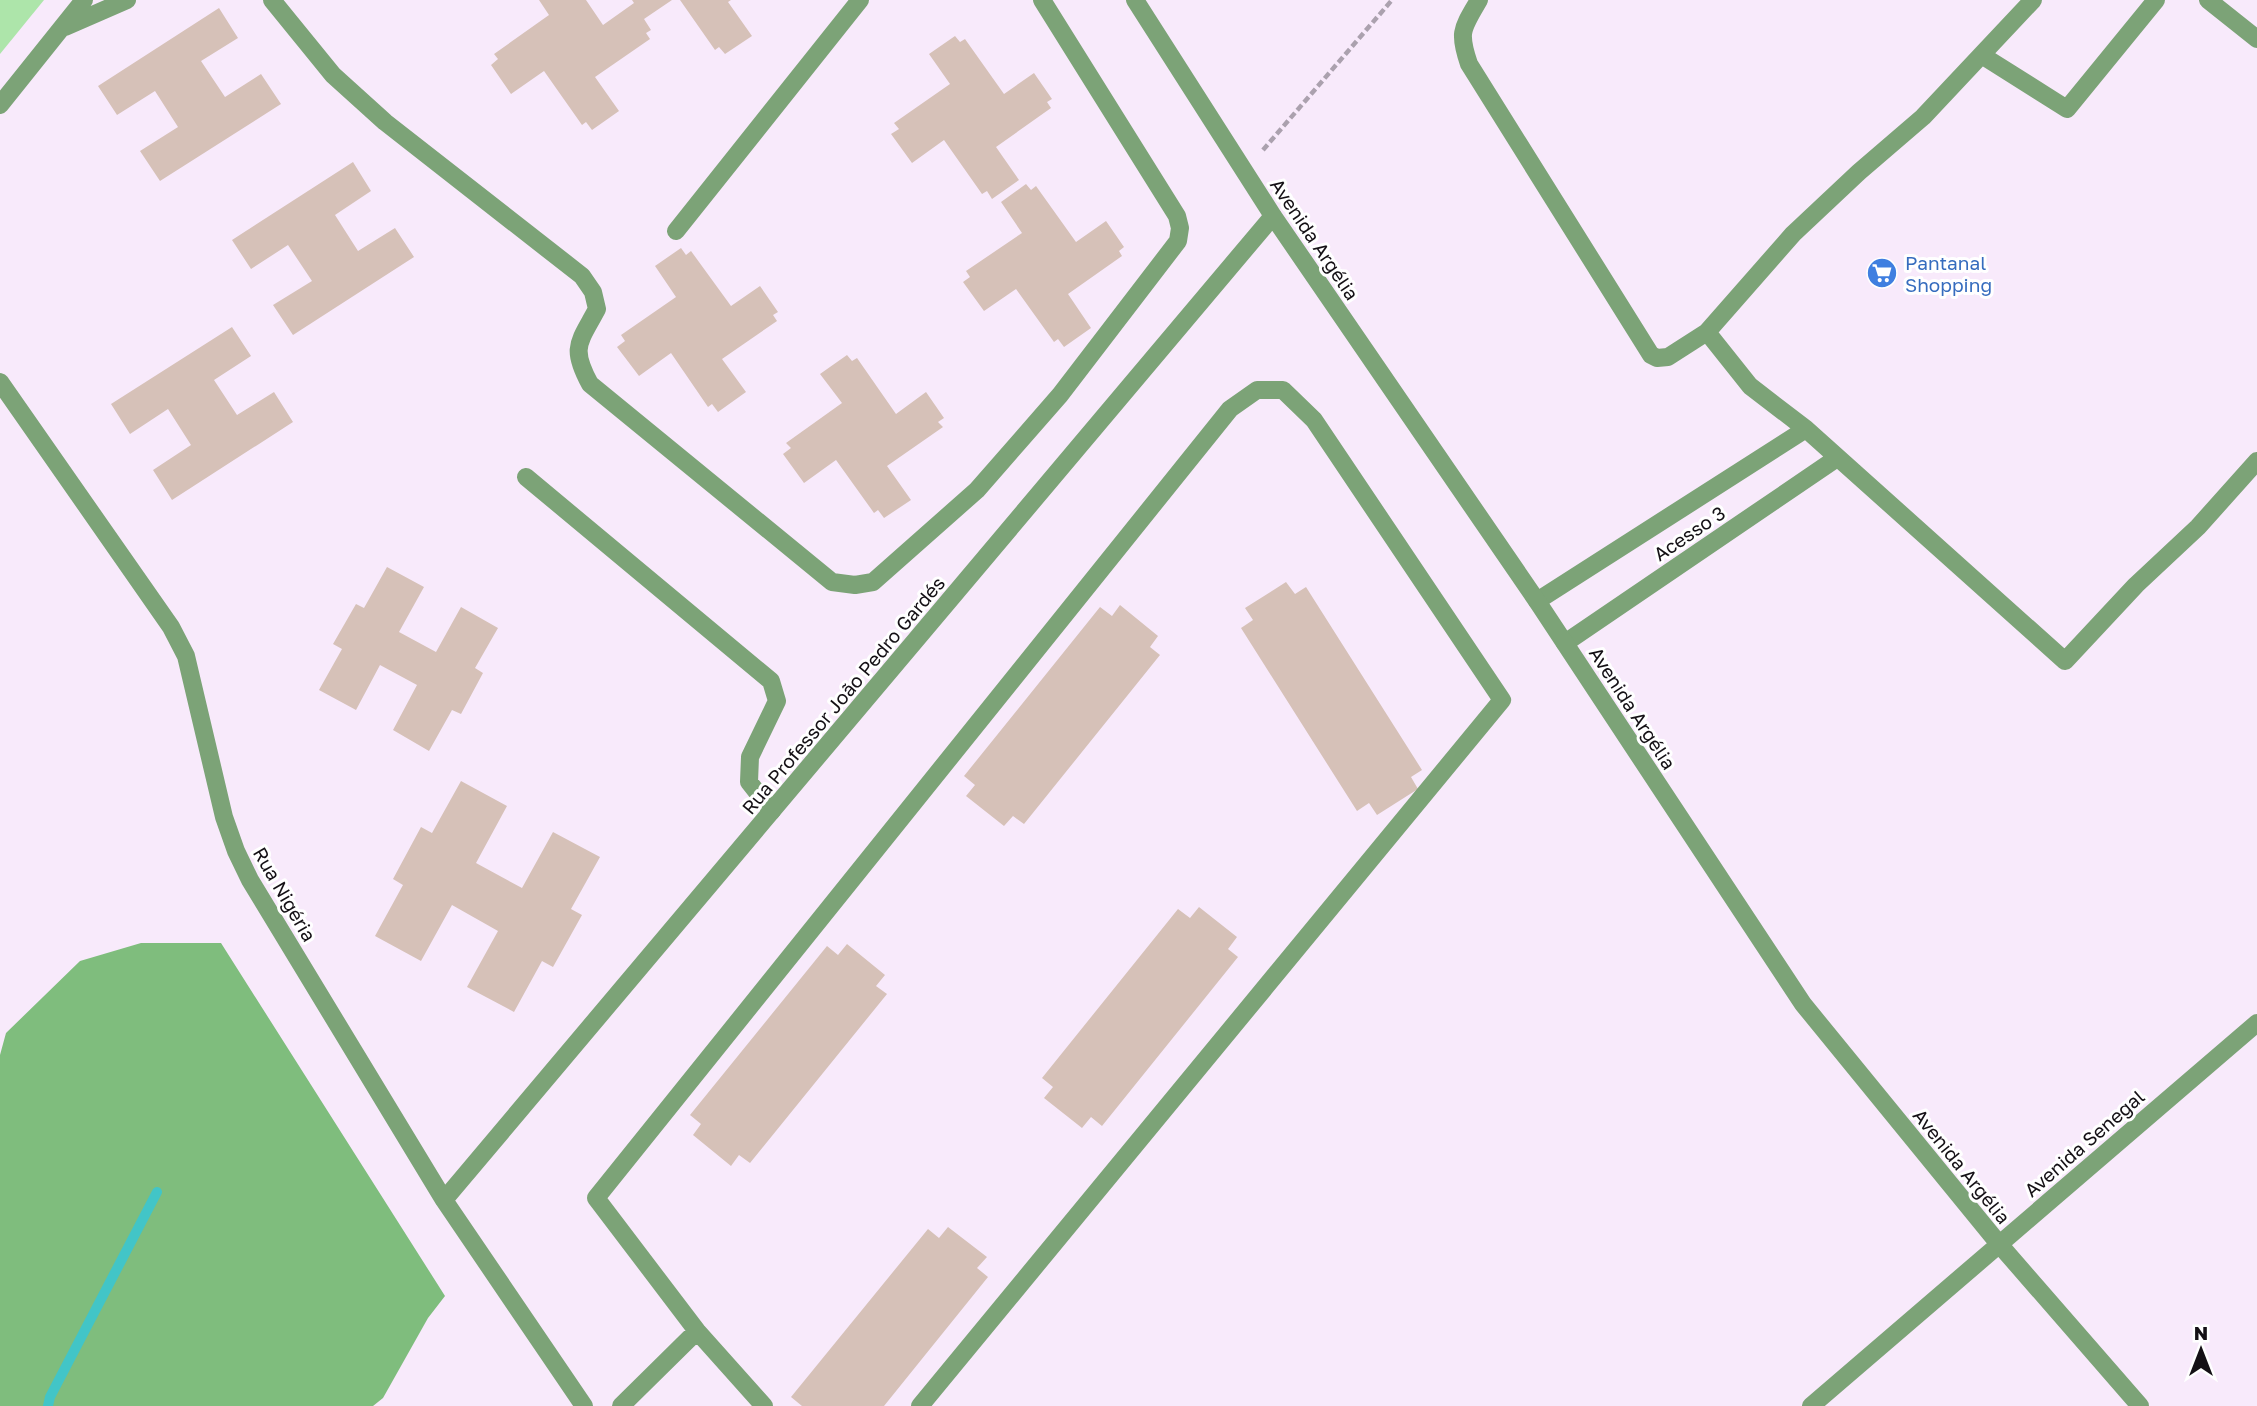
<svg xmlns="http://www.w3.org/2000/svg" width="2257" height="1406" font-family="'Golos Text',sans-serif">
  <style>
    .green { fill: #ade5aa }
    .forest { fill: #7fbd7d }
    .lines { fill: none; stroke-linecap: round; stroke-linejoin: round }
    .stream { stroke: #42c5c7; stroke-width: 10 }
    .building { fill: #d6c1b8 }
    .path { stroke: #aba1ae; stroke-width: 4.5; stroke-dasharray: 7 3.5; stroke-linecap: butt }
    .service { stroke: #7ca377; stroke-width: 18 }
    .minor { stroke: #7ca377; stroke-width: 18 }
    .labels { text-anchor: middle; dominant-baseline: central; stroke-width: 6; stroke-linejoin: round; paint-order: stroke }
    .street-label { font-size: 19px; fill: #141015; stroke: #fff }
    .shop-label { font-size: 19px; fill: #366cbe; stroke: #fff; text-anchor: start }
  </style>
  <rect width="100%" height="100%" fill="#f8eafb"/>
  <path class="green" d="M0,0H44L0,54Z"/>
  <path class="forest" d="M141,943H221L445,1296L428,1318L383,1398L373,1406H0V1055L6,1033L80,961Z"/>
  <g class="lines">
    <path class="stream" d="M48,1406L50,1397L157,1192"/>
  </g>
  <path class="building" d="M539,0H586L603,25L634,3L632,0H672L644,19L651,30L646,33L650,39L595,77L619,111L592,130L586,122L582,125L544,71L511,94L491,65L498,59L494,54L549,15Z
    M680,0H731L728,2L752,36L725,54L719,47L715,50Z
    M219,8L238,38L201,61L225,97L261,74L281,104L160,181L140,151L178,127L155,91L117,115L98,86Z
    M955,36L960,42L965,39L1004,94L1034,73L1052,99L1047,102L1051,108L996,147L1019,180L992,199L987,191L982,194L944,140L912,163L891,134L899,129L894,123L950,84L929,54Z
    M353,162L371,191L335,215L358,251L395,228L414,257L293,335L273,305L312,281L288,245L251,269L232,240Z
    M1026,184L1031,190L1036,186L1076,242L1106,221L1124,247L1119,251L1122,256L1068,294L1091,328L1064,347L1058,339L1054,342L1016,289L984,311L963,282L970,277L966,271L1022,233L1001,202Z
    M681,248L686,255L691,251L731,306L760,286L778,312L773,315L777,321L722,359L746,392L718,412L712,404L708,407L671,353L639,376L617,347L625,341L621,335L676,297L655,266Z
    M232,327L251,356L214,380L237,415L274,392L293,422L172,500L153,470L191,445L168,409L130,434L111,404Z
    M847,355L852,361L857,358L896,414L926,392L944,418L938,422L943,427L887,466L911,500L884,518L878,510L874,513L836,460L804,483L783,454L791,448L786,443L842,403L820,374Z
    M387,567L424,587L399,632L436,652L461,607L498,628L475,668L483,673L461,714L452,710L429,751L393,730L417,685L380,665L356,710L319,690L342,649L333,644L356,604L364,608Z
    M1286,582L1295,594L1306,587L1422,770L1411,777L1418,789L1377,815L1369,803L1357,811L1241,628L1253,620L1245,608Z
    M1120,605L1158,636L1150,647L1160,655L1024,824L1013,816L1004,826L966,796L975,785L964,776L1100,607L1112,616Z
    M461,781L507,806L476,863L522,888L553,832L600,857L571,909L582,915L553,967L542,961L514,1012L467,987L498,931L452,905L421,961L375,936L403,885L393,879L421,827L432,833Z
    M1199,907L1237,937L1228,949L1238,957L1102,1126L1091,1117L1082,1128L1044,1098L1053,1087L1042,1078L1178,909L1190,918Z
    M847,944L885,975L876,986L887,994L750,1163L739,1155L731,1166L693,1135L701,1124L690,1115L827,946L838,955Z
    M948,1227L987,1257L977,1268L988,1277L884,1406H802L791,1397L928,1229L939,1238Z"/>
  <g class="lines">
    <path class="path" d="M1263,150L1392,0"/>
    <path class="service" d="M1479,0C1462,29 1458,32 1469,64L1651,355L1657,358L1668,357L1707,332L1793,234L1859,172L1923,117L2033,0
      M2208,0L2257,39
      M1983,56L2067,109L2156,0
      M1707,332L1750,386L1806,429L2065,661L2136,585L2198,527L2257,461
      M526,477L771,681L777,701L750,757L749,782L772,811
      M1537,601L1806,429
      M1565,643L1837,458"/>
    <path class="minor" d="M272,0L333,75L385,122L582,276L593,292L597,309C579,343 570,347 590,384L832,582L855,585L873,582L977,490L1060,395L1178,241L1180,228L1177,216L1042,0
      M1135,0L1273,216L1537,601L1803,1004L1999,1244L2140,1406
      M65,27L127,0
      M0,105L84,0
      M676,231L860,0
      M0,382L171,627L186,656L224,817L236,851L250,880L444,1200L584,1406
      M444,1200L1273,216
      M621,1406L697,1331
      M764,1406L697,1331L596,1198L1230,409L1257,390H1283L1314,420L1502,700L920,1406
      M1811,1406L2257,1023"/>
  </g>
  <defs>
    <g id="supermarket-disc" transform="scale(1.575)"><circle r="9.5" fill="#3f7fe0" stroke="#fff"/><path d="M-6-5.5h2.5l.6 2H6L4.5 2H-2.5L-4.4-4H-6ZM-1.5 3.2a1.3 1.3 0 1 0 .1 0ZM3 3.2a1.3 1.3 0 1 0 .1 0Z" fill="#fff"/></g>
  </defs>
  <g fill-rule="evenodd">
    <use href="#supermarket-disc" x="1882" y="273"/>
  </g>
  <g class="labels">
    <g class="street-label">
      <text transform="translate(1315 239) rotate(56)">Avenida Argélia</text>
      <text transform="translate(1689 533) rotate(-34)">Acesso 3</text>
      <text transform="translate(843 695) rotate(-50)">Rua Professor João Pedro Gardés</text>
      <text transform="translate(1633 708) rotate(57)">Avenida Argélia</text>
      <text transform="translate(285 894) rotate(60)">Rua Nigéria</text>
      <text transform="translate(2084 1143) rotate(-41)">Avenida Senegal</text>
      <text transform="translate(1962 1166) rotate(51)">Avenida Argélia</text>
    </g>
    <g class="shop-label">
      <text x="1905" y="262">Pantanal<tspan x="1905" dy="22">Shopping</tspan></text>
    </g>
  </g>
  <g transform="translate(2201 1350)" stroke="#ffffff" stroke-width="5" paint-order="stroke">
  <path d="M0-5L12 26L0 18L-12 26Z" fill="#141015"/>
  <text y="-10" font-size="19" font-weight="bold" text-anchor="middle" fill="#141015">N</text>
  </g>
</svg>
